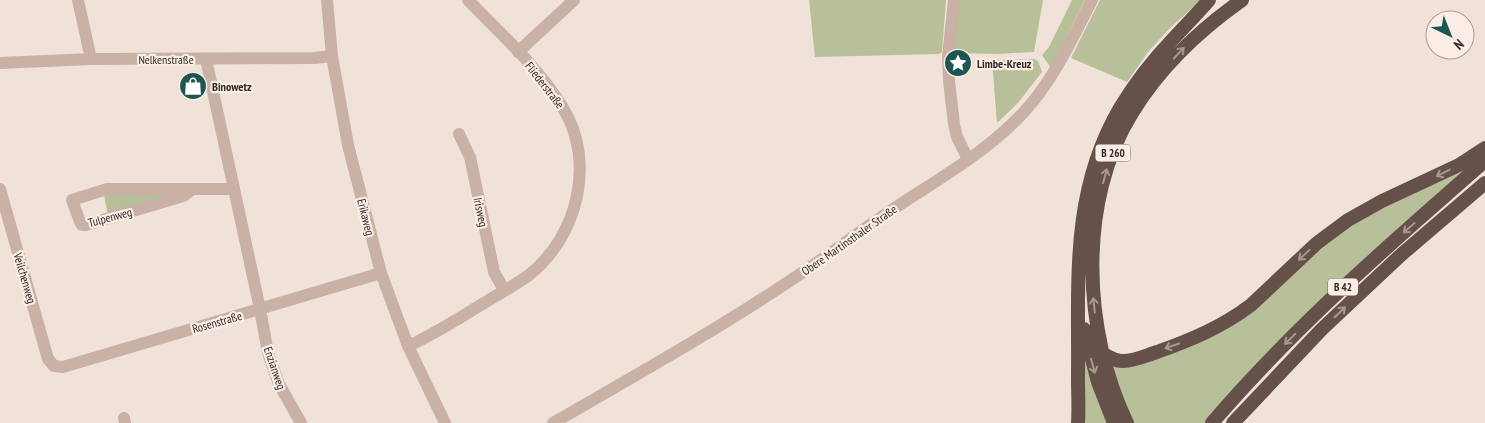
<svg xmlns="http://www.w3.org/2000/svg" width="1485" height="423" font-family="'PT Sans Narrow',sans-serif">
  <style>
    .green { fill: #b7c099 }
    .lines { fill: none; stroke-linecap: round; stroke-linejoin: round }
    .minor { stroke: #c9b1a5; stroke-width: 12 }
    .tertiary { stroke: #c9b1a5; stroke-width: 12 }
    .trunk { stroke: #66504a; stroke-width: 14 }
    .oneway { stroke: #a89790 }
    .labels { text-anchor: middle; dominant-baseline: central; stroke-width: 4.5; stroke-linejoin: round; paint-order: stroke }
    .shield { fill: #f9ede5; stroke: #6f645f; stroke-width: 1 }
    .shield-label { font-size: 11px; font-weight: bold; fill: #342926 }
    .street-label { font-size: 12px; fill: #342926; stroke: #f9ede5 }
    .poi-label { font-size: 12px; font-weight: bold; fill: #342926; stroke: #f9ede5; text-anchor: start }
  </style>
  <rect width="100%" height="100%" fill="#f1e2d9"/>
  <path class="green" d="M809,0H946L942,52L939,54L815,57Z
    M959,0H1043L1034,52L997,54L957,53L954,50Z
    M1072,0H1085L1051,68L1042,55L1049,47Z
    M1100,0H1201L1169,29L1148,52L1127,82L1071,58Z
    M1034,59L1038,61L1042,72L1017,104L997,123L992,60Z
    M1471,164L1245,378L1204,423H1132L1110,364L1177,351L1209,338L1225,330L1241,319L1323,245L1350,226L1395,202L1446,178Z
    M182,192L108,216L104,195Z
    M1084,348L1109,423H1082Z"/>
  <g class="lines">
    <path class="minor" d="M78,0L91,59
      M327,0L332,56L348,145L381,273L408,346L445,423
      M954,0L948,57L949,81L954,124L957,137L968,159
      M518,52L574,0
      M206,59L260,309L268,353L279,384L301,423
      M0,63L91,59L315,58L332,56
      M459,134L470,157L494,272L504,290
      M0,189L48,359L54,366L63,367L381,273
      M193,189L183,196L86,225H82L80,222L72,200L107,189H233
      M408,346C435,334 459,318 484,303C499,294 515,285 529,275C578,236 596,162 563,108C540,69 500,33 468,0
      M124,418L125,423"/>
    <path class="tertiary" d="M553,423C640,373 727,324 809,268C833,252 856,234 880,218C929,184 983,156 1023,113C1053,81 1072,39 1092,0"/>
    <path class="trunk" d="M1084,329L1098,382L1114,423
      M1102,353C1109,357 1115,361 1123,361C1135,361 1147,355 1157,352C1191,340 1222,327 1251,305L1317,243L1348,220L1382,201L1459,165L1485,148
      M1078,423C1079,408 1078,393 1078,377C1079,283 1070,193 1120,108C1135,83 1153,60 1173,39C1185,26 1198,13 1209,0
      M1127,423C1083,332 1077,201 1132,113C1160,67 1198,31 1242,0
      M1212,423C1294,327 1390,244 1485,161
      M1233,423L1322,329L1402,254L1485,183"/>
  </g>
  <defs><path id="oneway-shaft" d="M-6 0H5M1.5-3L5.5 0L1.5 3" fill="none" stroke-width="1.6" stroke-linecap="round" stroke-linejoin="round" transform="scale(1.25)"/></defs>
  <g class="oneway">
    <use href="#oneway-shaft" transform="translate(1179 53) rotate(-47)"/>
    <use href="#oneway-shaft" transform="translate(1443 173) rotate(153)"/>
    <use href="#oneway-shaft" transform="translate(1105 176) rotate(-75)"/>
    <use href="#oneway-shaft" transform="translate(1409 228) rotate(139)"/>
    <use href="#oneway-shaft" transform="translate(1304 255) rotate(137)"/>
    <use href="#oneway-shaft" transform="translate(1094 305) rotate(-96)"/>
    <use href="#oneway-shaft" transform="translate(1340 312) rotate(-44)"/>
    <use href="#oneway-shaft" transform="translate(1290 339) rotate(135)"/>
    <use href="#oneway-shaft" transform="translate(1172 346) rotate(161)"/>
    <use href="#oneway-shaft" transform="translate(1093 366) rotate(74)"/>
  </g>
  <defs>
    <g id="sight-disc" transform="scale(1.4375)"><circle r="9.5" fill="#1c5652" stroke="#f9ede5"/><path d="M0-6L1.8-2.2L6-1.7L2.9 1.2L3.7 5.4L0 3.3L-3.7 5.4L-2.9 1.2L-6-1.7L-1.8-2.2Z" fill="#fff"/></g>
    <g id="shop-disc" transform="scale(1.4375)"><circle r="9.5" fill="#1c5652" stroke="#f9ede5"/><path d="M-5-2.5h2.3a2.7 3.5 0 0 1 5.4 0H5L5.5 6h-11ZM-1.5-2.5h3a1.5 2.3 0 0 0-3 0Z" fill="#fff"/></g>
  </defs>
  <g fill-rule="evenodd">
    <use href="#sight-disc" x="958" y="63"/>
    <use href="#shop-disc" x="193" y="86"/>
  </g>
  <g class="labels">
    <g class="shield">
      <rect x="1095.5" y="144.5" width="35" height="17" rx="4"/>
      <rect x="1328" y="278.5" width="30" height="17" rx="4"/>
    </g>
    <g class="shield-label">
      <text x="1113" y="153">B 260</text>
      <text x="1343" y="287">B 42</text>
    </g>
    <g class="street-label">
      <text x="166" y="59">Nelkenstraße</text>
      <text transform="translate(545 85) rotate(52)">Fliederstraße</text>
      <text transform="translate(481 212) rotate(78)">Irisweg</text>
      <text transform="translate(110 217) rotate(-15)">Tulpenweg</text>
      <text transform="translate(366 217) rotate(76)">Erikaweg</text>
      <text transform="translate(849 240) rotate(-35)">Obere Martinsthaler Straße</text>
      <text transform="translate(25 278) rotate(74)">Veilchenweg</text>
      <text transform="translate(217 322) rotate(-16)">Rosenstraße</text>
      <text transform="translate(275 368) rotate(71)">Enzianweg</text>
    </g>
    <g class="poi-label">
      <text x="977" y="63">Limbe-Kreuz</text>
      <text x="212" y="86">Binowetz</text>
    </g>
  </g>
  <g transform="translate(1450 35) rotate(137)"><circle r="24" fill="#f9ede5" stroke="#aa9f99"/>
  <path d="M0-4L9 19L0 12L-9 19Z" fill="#1c5652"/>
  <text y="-8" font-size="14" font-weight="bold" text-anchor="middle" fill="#342926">N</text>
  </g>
</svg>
